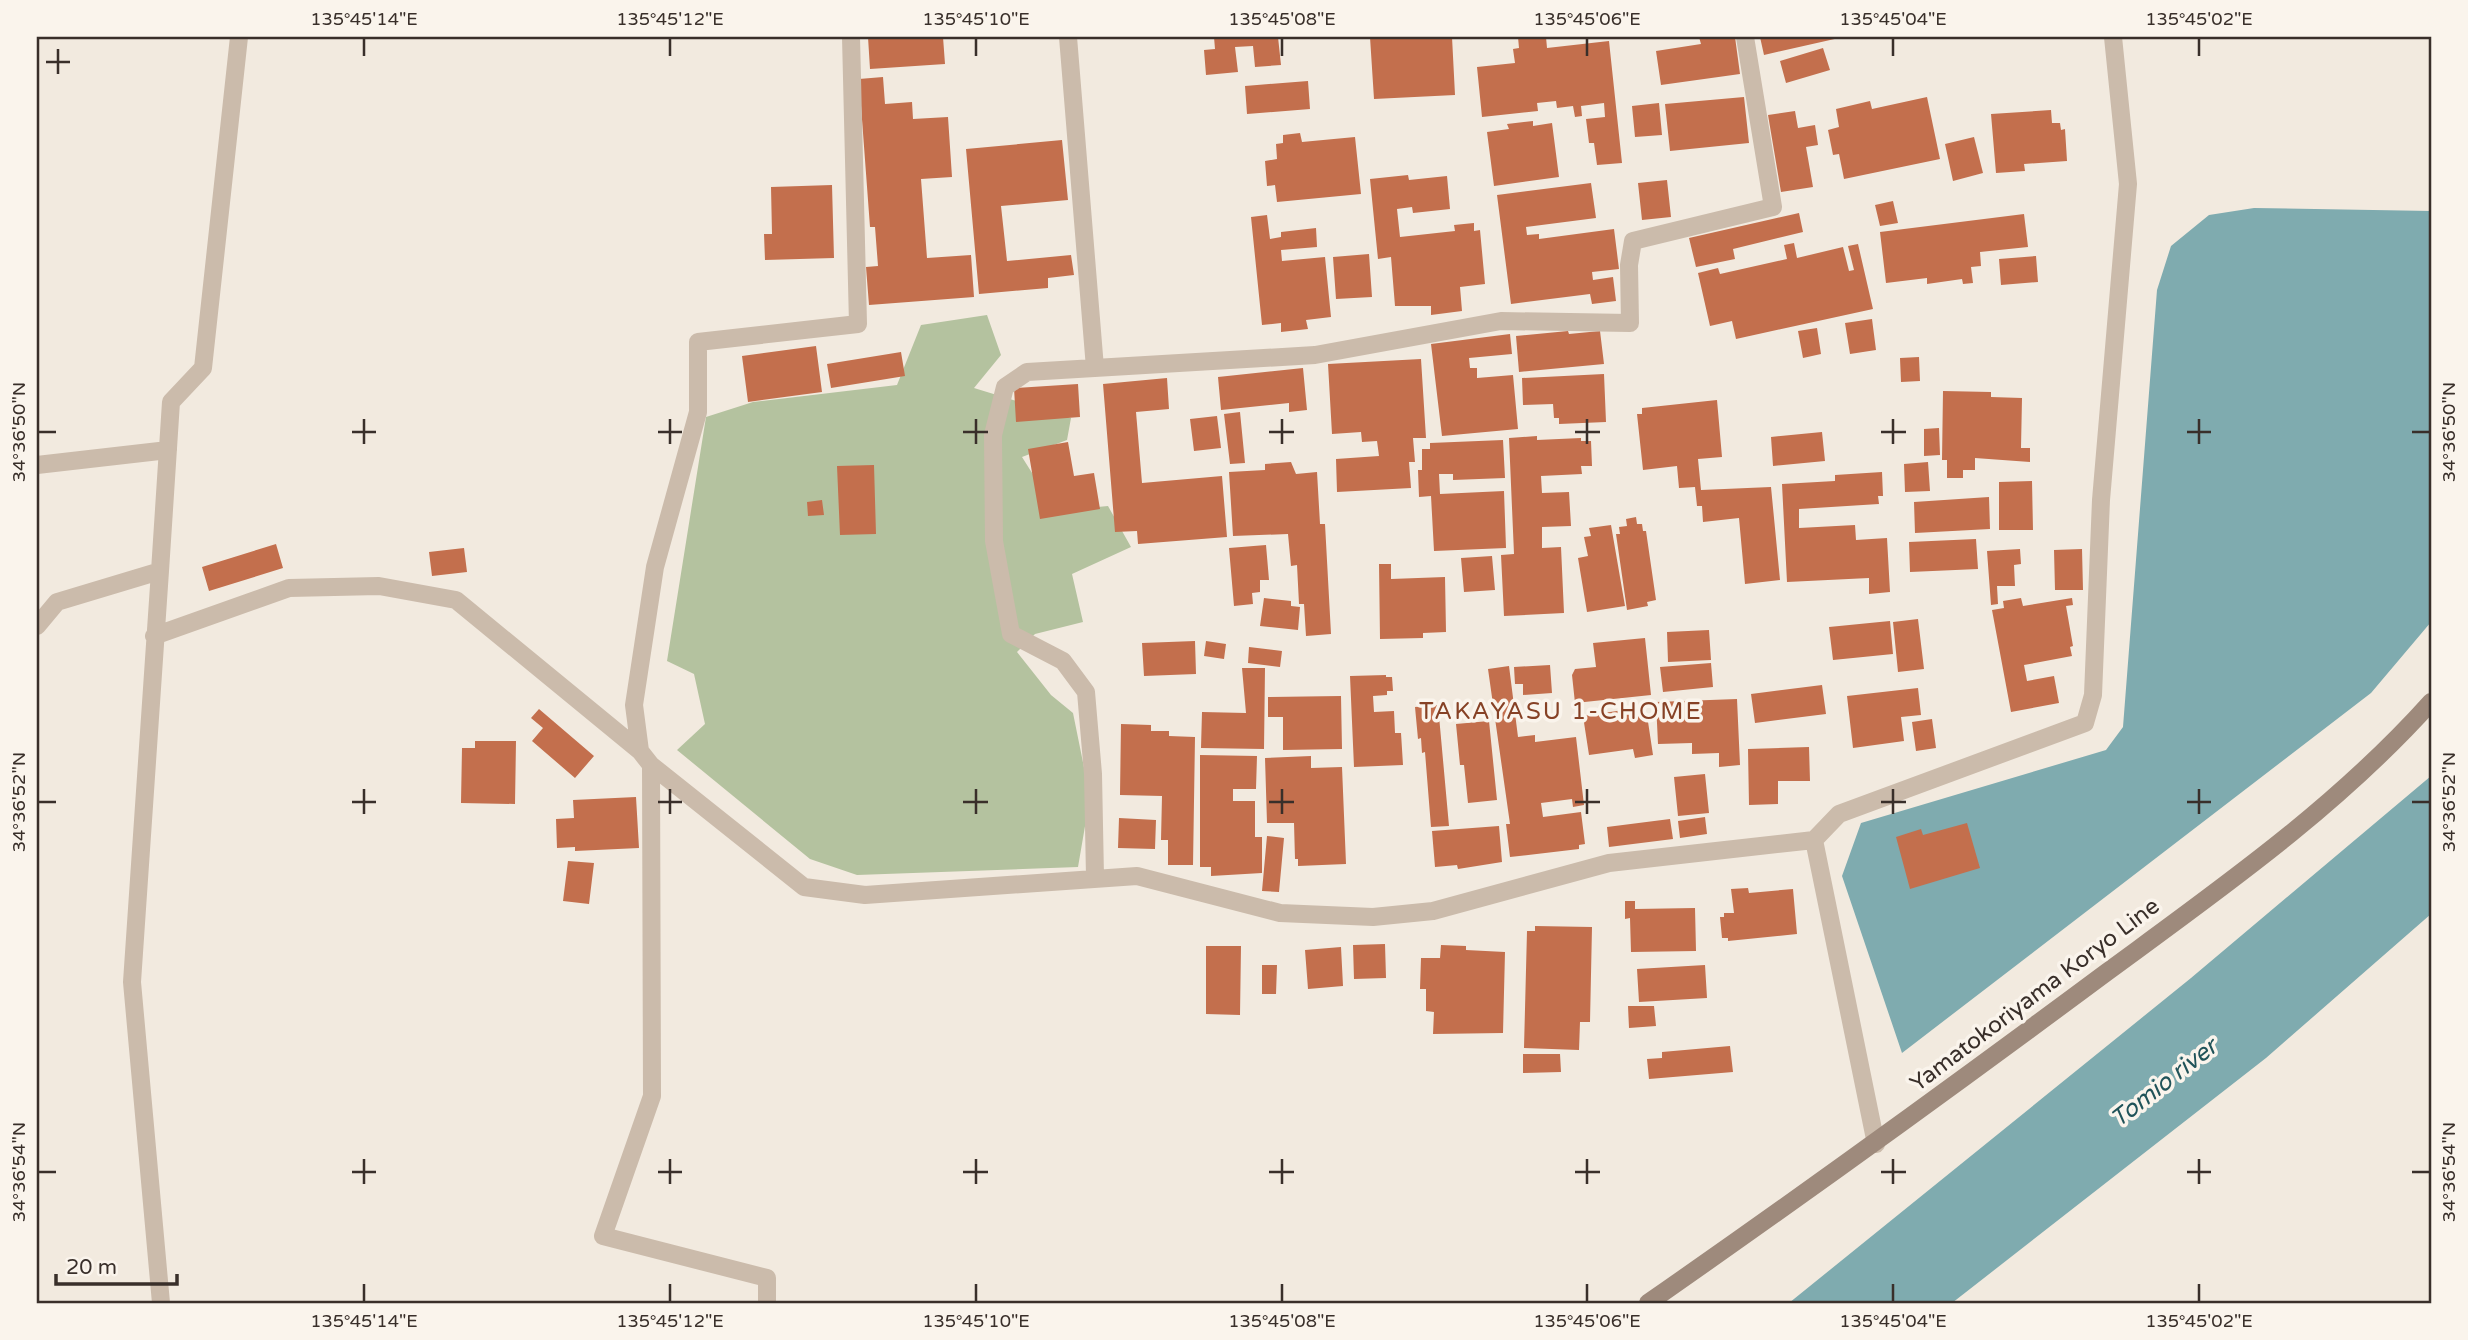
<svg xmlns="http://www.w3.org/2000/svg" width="2468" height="1340" font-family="'Varela Round',sans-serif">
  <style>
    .green { fill: #b4c29f }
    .water { fill: #7fabaf }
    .building { fill: #c36f4d }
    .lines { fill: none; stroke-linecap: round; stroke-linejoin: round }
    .minor { stroke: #cbbbab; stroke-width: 18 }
    .secondary { stroke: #9e8a7c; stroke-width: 18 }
    .ticks { fill: none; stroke: #392f2a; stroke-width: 2.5 }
    .labels { text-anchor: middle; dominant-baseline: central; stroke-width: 7; stroke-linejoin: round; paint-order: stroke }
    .street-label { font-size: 23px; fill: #392f2a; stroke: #faf4ec }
    .neighbourhood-label { font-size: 24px; letter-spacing: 2px; fill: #864125; stroke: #faf4ec }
    .water-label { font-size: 24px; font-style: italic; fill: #205359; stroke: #faf4ec }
    .neatline { fill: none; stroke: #392f2a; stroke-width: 2.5 }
    .ticks-label { font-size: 18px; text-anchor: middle; fill: #392f2a }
  </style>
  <rect width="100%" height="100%" fill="#f2eadf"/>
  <path class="green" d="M987,315L1001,355L974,388L1071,418L1067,440L1022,457L1056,511L1108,506L1131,547L1072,574L1083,622L1035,634L1017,652L1051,695L1073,713L1090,797L1078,867L857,875L810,859L677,750L705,724L694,674L667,661L706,417L753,402L897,385L921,325Z"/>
  <path class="water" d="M2254,208L2431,211V622L2371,693L1902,1053L1842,876L1861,823L2106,750L2123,727L2157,290L2171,246L2209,215Z
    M2431,776V914L2266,1058L1952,1303H1789L2191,978Z"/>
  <path class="building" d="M868,37H943L945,64L870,69Z
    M1214,37H1278L1281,65L1255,67L1253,46L1235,47L1238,72L1206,75L1204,50L1215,49Z
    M1370,37H1452L1455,95L1374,99Z
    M1518,37H1546L1547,48L1609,41L1622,163L1597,165L1594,143H1589L1586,119L1605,117L1604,103L1581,106L1582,116L1575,117L1573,106L1557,108L1556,101L1537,103L1538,111L1482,117L1477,67L1515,63L1513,49L1519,48Z
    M1699,37H1735L1740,74L1661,85L1656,51L1701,44Z
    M1760,37H1839V38L1764,55Z
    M1823,48L1830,70L1786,83L1780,61Z
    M883,77L885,104L912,102L913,119L948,117L952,177L921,179L927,258L971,255L974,297L869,305L866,267L878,266L875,227H870L859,79Z
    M1308,81L1310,109L1247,114L1245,86Z
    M1744,97L1749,143L1670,151L1665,104Z
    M1927,97L1940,159L1844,179L1839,154L1833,155L1828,130L1839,127L1836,109L1870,101L1872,109Z
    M1659,103L1662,135L1635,137L1632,106Z
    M2051,110L2052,123H2060L2061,130L2065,129L2067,161L2024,164L2025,171L1996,173L1991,114Z
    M1795,111L1798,128L1815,125L1818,145L1806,147L1813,187L1781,192L1768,115Z
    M1533,121V126L1552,123L1559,177L1494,186L1487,132L1509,129L1507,124Z
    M1300,133L1302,142L1355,137L1361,194L1277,202L1275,185L1267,186L1265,161L1277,159L1276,144L1283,143V135Z
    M1974,137L1983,173L1953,181L1945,144Z
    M1062,140L1068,200L1001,206L1007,261L1071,255L1074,275L1048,278V288L979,294L966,149Z
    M1408,175L1409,180L1447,176L1450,209L1413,213L1412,207L1397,209L1400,237L1455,231L1454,225L1474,223V231L1480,230L1485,284L1460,287L1462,311L1431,315V306H1395L1391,257L1378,259L1370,179Z
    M1667,180L1671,217L1642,220L1638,183Z
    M1591,183L1596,218L1526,227L1527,235L1539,234V239L1614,229L1619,269L1592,272L1593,280L1613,277L1616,301L1592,304L1590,294L1511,304L1497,195Z
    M832,185L834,258L765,260L764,234H772L771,187Z
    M1893,201L1898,223L1880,226L1875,205Z
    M1799,213L1803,232L1733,249L1735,259L1696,267L1689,238Z
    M2024,214L2028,247L1980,252L1981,266L1971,267L1973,283L1963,284L1962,279L1927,284V278L1886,283L1880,232Z
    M1267,215L1270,239L1281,237V232L1316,228L1317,247L1281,250L1282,261L1325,257L1331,317L1306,320L1308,329L1281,332V323L1262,325L1251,217Z
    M1794,243L1797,258L1843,247L1849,271L1854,270L1848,246L1858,244L1873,309L1736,339L1732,321L1710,326L1698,273L1718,268L1720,274L1787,259L1784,245Z
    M1369,254L1372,297L1336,299L1333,257Z
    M2036,256L2038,282L2001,285L1999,259Z
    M1872,319L1876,350L1850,354L1845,323Z
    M1817,328L1821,354L1803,358L1798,331Z
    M1568,331L1569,334L1600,331L1604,364L1519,372L1516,336Z
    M1510,334L1512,354L1469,358L1470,368H1477V378L1513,375L1518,429L1442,436L1431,344Z
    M816,346L822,392L748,402L742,356Z
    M901,352L905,376L831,388L827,364Z
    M1919,357L1920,381L1901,382L1900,358Z
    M1421,359L1426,438H1413L1415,462H1409L1411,488L1337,492L1336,459L1379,456L1377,441L1362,442L1361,432L1332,434L1328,364Z
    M1303,368L1307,410L1289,412V403L1221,410L1218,377Z
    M1604,374L1606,422L1559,424V418H1554L1553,404L1523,405L1522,378Z
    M1167,378L1169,409L1136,412L1142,483L1222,476L1227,537L1138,544L1137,531L1115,532L1103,384Z
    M1078,384L1080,417L1016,422L1014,388Z
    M1943,391L1991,392V397L2022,398L2021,448H2030V462L1975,458V470H1963V478H1947V460H1942Z
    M1717,400L1722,457L1698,459L1701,490L1771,487L1780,580L1745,584L1739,518L1703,522L1702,506H1697L1695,487L1679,488L1677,466L1643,470L1637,414H1642V408Z
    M1240,412L1245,463L1230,464L1224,414Z
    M1217,416L1221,448L1194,451L1190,419Z
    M1939,428L1940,455L1924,456V429Z
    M1822,432L1825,461L1773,466L1771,437Z
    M1537,436V440L1581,438V441H1591L1592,466H1581L1582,474L1541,476L1542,493L1569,492L1571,526L1542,527V548L1561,547L1564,613L1504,616L1501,555L1514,554L1509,438Z
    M1503,440L1505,478L1453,480V474H1439L1440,494L1504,491L1506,548L1434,551L1431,496L1419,497L1418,470H1422V449H1430V443Z
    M1068,442L1074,476L1094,473L1100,509L1040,519L1028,449Z
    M1291,462L1296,474L1317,472L1320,524H1325L1331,634L1306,636L1304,604H1299L1297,565L1291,566L1288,534L1233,536L1229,472L1265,470V464Z
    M1928,462L1930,491L1905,492L1904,464Z
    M874,465L876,534L840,535L837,466Z
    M1882,472L1883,496H1878L1879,504L1799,509V528L1855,525L1856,540L1887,538L1890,592L1869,594V578L1787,582L1782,484L1835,481V475Z
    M2032,481L2033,530H1999V482Z
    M1989,497L1990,529L1915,533L1914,502Z
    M822,500L824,515L808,516L807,502Z
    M1636,517L1637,524H1642L1643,531H1646L1656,600L1647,602L1648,606L1627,610L1616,534H1620L1619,527L1627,526L1626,519Z
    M1611,525L1625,606L1587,612L1578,558L1588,556L1584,537L1591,536L1589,528Z
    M1976,539L1978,569L1910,572L1909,542Z
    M276,544L283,568L209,591L202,567Z
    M1266,545L1269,580H1260V592L1252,593L1253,604L1234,606L1229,548Z
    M464,548L467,572L432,576L429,552Z
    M2020,549L2021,564L2014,565L2015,586H1997L1998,604L1991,605L1987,551Z
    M2082,549L2083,590H2055L2054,550Z
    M1492,556L1495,590L1464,592L1461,558Z
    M1379,564H1391V579L1445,577L1446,632L1423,633V638L1380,639Z
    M1264,598L1291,601V606L1300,607L1298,630L1260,626Z
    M2021,598L2023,606L2072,598L2073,605L2066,606L2073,646L2070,647L2072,656L2024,665L2027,681L2054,676L2059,703L2011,712L1992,610L2004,608L2003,601Z
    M1918,619L1924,669L1898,672L1893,622Z
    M1890,621L1893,654L1833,660L1829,627Z
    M1709,630L1711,660L1668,662L1667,632Z
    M1645,638L1651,695L1575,703L1572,675L1575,669L1596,667L1593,643Z
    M1195,641L1196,674L1144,676L1142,643Z
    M1206,641L1226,644L1224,659L1204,656Z
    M1249,647L1282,651L1280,667L1248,663Z
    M1711,663L1713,687L1663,692L1660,667Z
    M1550,665L1552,693L1523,695V684H1515L1514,667Z
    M1509,666L1518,737L1535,735V742L1576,737L1584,805L1573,807L1572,799L1541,803L1543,817L1581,812L1585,844L1579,845V849L1510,857L1506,824H1510L1488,669Z
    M1242,668H1265L1264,749L1201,748L1202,712L1246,713Z
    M1386,675V677H1392L1393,691H1387V695L1373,696L1374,712L1394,711L1395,733H1401L1403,765L1354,767L1350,676Z
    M1822,685L1826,714L1755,723L1751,694Z
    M1918,688L1921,715L1901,717L1904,741L1853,748L1847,696Z
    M1341,696L1342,749L1283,750V717H1268V697Z
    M1737,699L1740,765L1719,767V753L1692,754V743L1658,744L1656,702Z
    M1438,705L1449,826L1431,827L1425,752L1422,753L1421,738L1418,739L1415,707Z
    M1637,708L1639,715H1647L1653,755L1635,758L1633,749L1589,755L1583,716Z
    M539,709L594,756L575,778L532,741L543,728L531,718Z
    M1932,719L1936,748L1916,751L1912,722Z
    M1489,721L1497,800L1468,803L1464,765H1460L1456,724Z
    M1121,724L1151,725V731H1169V736L1195,737L1193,865H1168V840H1161L1162,796L1120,795Z
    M475,741H516L515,804L461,803L462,748H475Z
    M1809,747L1810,781H1778V804L1749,805L1748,749Z
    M1200,755L1257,756L1256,789H1233V801H1255V837H1262V873L1211,876V867H1200Z
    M1311,756V768L1342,767L1346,864L1298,866V859H1295L1294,823H1267L1265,758Z
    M1705,774L1709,813L1678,816L1674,777Z
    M636,797L639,848L575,851V847L557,848L556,819L574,818L573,800Z
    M1705,817L1707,834L1680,838L1678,821Z
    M1119,818L1156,820L1155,849L1118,848Z
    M1670,819L1673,839L1609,847L1607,827Z
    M1967,823L1980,868L1910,889L1896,837L1921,829L1923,835Z
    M1499,826L1502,862L1458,869L1457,865L1435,867L1432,831Z
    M1267,836L1284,838L1279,892L1262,891Z
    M568,861L594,863L589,904L563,901Z
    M1748,888L1749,893L1793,889L1797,934L1728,941V938H1722L1720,917H1724V913H1734L1731,889Z
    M1625,901H1635V909L1695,908L1696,951L1631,952L1630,918L1625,919Z
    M1535,926L1592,927L1590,1022H1580L1579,1050L1524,1048L1527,931H1535Z
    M1385,944L1386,978L1354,979L1353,945Z
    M1441,945L1466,946V950L1505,952L1503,1033L1433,1034L1434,1012L1426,1011V989H1420L1421,958H1440Z
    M1206,946H1241L1240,1015L1206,1014Z
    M1341,947L1343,986L1308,989L1305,950Z
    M1262,965H1277L1276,994H1262Z
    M1705,965L1707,998L1639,1002L1637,969Z
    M1628,1006H1654L1656,1026L1629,1028Z
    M1730,1046L1733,1072L1649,1079L1647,1059L1662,1058V1052Z
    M1523,1054H1560L1561,1072L1523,1073Z"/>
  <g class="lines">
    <path class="minor" d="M1068,37L1095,368
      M37,465L168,450
      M160,571L171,402L203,368L239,37
      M37,626L57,602L160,571L132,982L161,1303
      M154,636L289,588L379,586L456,600L640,751L651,765L804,887L865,895L1137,876L1280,913L1373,917L1433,911L1609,863L1814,840L1839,814L2085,723L2093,695L2101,500L2128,184L2113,37
      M640,751L634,705L655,567L698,412V342L858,324L851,37
      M651,765L652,1096L603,1236L767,1278V1303
      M1814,840L1876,1144
      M1095,877L1093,774L1086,692L1063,661L1011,634L994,541L993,435L1005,387L1027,372L1315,355L1501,321L1630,323L1629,265L1633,241L1773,207L1745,37"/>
    <path class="secondary" d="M1648,1303C1803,1195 1955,1085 2107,972C2220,889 2337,807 2431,702"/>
  </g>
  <path class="ticks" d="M364,38V56M670,38V56M976,38V56M1282,38V56M1587,38V56M1893,38V56M2199,38V56M58,49V74M46,62H70M364,419V444M670,419V444M976,419V444M1282,419V444M1587,419V444M1893,419V444M2199,419V444M38,432H56M352,432H376M658,432H682M963,432H988M1269,432H1294M1575,432H1600M1881,432H1906M2187,432H2211M2412,432H2430M364,789V814M670,789V814M976,789V814M1282,789V814M1587,789V814M1893,789V814M2199,789V814M38,802H56M352,802H376M658,802H682M963,802H988M1269,802H1294M1575,802H1600M1881,802H1906M2187,802H2211M2412,802H2430M364,1159V1184M670,1159V1184M976,1159V1184M1282,1159V1184M1587,1159V1184M1893,1159V1184M2199,1159V1184M38,1172H56M352,1172H376M658,1172H682M963,1172H988M1269,1172H1294M1575,1172H1600M1881,1172H1906M2187,1172H2211M2412,1172H2430M364,1284V1302M670,1284V1302M976,1284V1302M1282,1284V1302M1587,1284V1302M1893,1284V1302M2199,1284V1302"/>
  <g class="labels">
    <g class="street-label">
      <text transform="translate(2035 995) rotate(-37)">Yamatokoriyama Koryo Line</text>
    </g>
    <g class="neighbourhood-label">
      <text x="1561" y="711">TAKAYASU 1-CHOME</text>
    </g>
    <g class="water-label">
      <text transform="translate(2164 1083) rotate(-38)">Tomio river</text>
    </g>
  </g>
  <rect width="2468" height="1340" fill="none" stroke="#faf4ec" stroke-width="77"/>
  <path d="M56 1274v10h121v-10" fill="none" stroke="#392f2a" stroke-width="3.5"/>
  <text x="66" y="1274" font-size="21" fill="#392f2a" stroke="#faf4ec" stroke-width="5" paint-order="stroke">20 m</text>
  <rect x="38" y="38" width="2392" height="1264" class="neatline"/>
  <g class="ticks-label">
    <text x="364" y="25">135°45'14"E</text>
    <text x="670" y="25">135°45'12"E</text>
    <text x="976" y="25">135°45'10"E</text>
    <text x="1282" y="25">135°45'08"E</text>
    <text x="1587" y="25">135°45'06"E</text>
    <text x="1893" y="25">135°45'04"E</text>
    <text x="2199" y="25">135°45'02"E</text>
    <text transform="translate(2449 432) rotate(-90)" y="6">34°36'50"N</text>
    <text transform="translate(19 432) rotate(-90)" y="6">34°36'50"N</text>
    <text transform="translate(2449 802) rotate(-90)" y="6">34°36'52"N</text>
    <text transform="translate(19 802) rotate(-90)" y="6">34°36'52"N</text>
    <text transform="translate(2449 1172) rotate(-90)" y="6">34°36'54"N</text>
    <text transform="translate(19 1172) rotate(-90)" y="6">34°36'54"N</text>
    <text x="364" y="1327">135°45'14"E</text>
    <text x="670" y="1327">135°45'12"E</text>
    <text x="976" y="1327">135°45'10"E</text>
    <text x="1282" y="1327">135°45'08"E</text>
    <text x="1587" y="1327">135°45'06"E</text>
    <text x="1893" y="1327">135°45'04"E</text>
    <text x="2199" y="1327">135°45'02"E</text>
  </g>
</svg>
